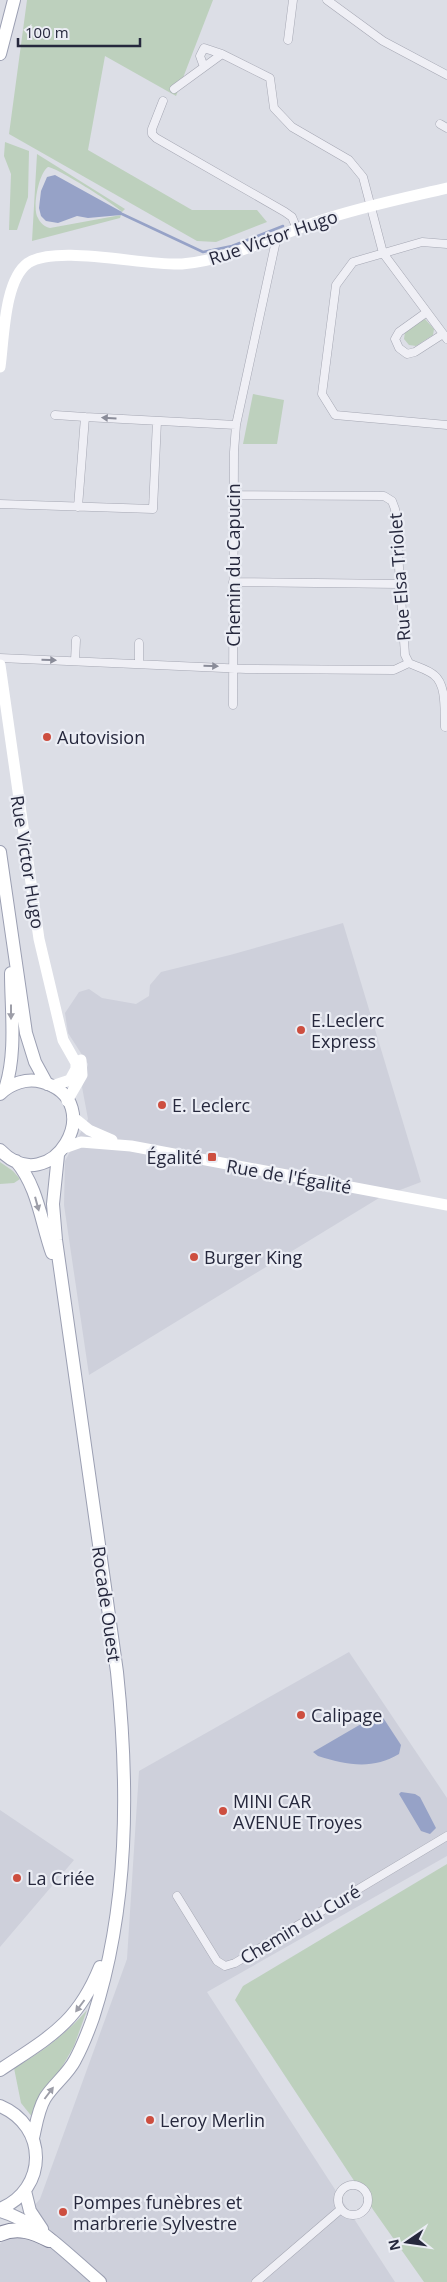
<svg xmlns="http://www.w3.org/2000/svg" width="447" height="2282" font-family="'Open Sans',sans-serif">
  <style>
    .built { fill: #ced0db }
    .green { fill: #bdd0bd }
    .water { fill: #96a2c7 }
    .lines { fill: none; stroke-linecap: round; stroke-linejoin: round }
    .stream { stroke: #96a2c7; stroke-width: 2.5 }
    .street-casing { stroke: #a5a7b3; stroke-width: 9 }
    .primary-casing { stroke: #9b9fb2; stroke-width: 14 }
    .highway-casing { stroke: #84879d; stroke-width: 16 }
    .street { stroke: #efeff5; stroke-width: 8 }
    .secondary { stroke: #fff; stroke-width: 11 }
    .primary { stroke: #fff; stroke-width: 12 }
    .highway { stroke: #fff; stroke-width: 14 }
    .oneway { fill: #8a8c99 }
    .oneway2 { fill: #9d9ea8 }
    .poi-dot { fill: #cd4e3f; stroke: #ebedf4; stroke-width: 2 }
    .labels { text-anchor: middle; dominant-baseline: central; stroke-width: 4.5; stroke-linejoin: round; paint-order: stroke }
    .street-label { font-size: 18px; fill: #26283d; stroke: #ebedf4 }
    .poi-label { font-size: 18px; fill: #26283d; stroke: #ebedf4; text-anchor: start }
  </style>
  <rect width="100%" height="100%" fill="#dcdee6"/>
  <path class="built" d="M343,923L421,1182L379,1198L89,1375L64,1205L65,1161L88,1119L82,1087L88,1064L68,1033L65,1013L79,992L89,989L102,998L136,1004L149,996L150,985L161,972L230,955Z
    M349,1652L447,1798V1856L207,1992L395,2282H0V2244L40,2199L127,1959L139,1771Z
    M0,1810L74,1860L0,1947Z"/>
  <path class="green" d="M27,0H213L176,96L105,56L88,150L192,210H257L267,222L216,242L197,241L9,134Z
    M5,142L29,151L28,197L17,230H9L11,174L4,156Z
    M37,154L125,209L122,212C116,205 56,167 48,167C38,174 32,210 38,218C40,223 45,227 50,228L121,215L120,218L32,241Z
    M425,319L434,329L433,335L416,346L409,345L404,339L405,332L421,320Z
    M253,394L284,400L277,444H243Z
    M0,1162L13,1171L20,1179L14,1183L0,1184Z
    M447,1864V2282H424L374,2211L235,2000L243,1986Z
    M87,2010L74,2046L33,2118L21,2103L14,2068C42,2052 65,2035 87,2010Z"/>
  <path class="water" d="M55,175L122,212L121,215L88,218L77,216L58,223L46,221L41,216L39,208L41,191L47,177Z
    M380,1713L401,1745L399,1754C373,1770 346,1765 318,1756L313,1752Z
    M401,1792L415,1794L420,1797L436,1828L430,1834L421,1831L399,1794Z"/>
  <g class="lines">
    <path class="stream" d="M122,214L203,252L232,246L283,226"/>
    <g class="street-casing">
      <path id="street" d="M327,0L383,41L447,75
        M288,40L293,0
        M204,67L200,56L204,48L222,54
        M174,89L222,54L270,78L274,108L292,127L349,160L363,177L383,253L447,339
        M163,101L152,129V134L156,138L285,212L292,217L297,229
        M440,124L447,128
        M447,244L422,242L353,262L336,285L322,394L335,415L447,425
        M427,312L399,332L395,339L399,348L407,354L415,352L443,334
        M55,415L85,417
        M232,495L384,496L392,501L395,509L405,655L409,663C417,667 427,669 434,675C447,685 444,711 445,727
        M0,504L153,509L157,421
        M78,507L85,417L236,425
        M233,582L399,584
        M0,658L246,669L394,670L409,663
        M75,661L76,640
        M139,663V643
        M233,705L234,452L236,425L277,236
        M177,1896L217,1961L225,1966L235,1963L447,1836
        M338 2200a15 15 0 1 1 30 0a15 15 0 1 1-30 0Z
        M256,2282L341,2209"/>
    </g>
    <g class="primary-casing">
      <path id="primary" d="M0,54L14,0
        M0,852L26,1033L35,1062L47,1084
        M5,1089C17,1053 11,1010 11,973
        M0,1094C11,1083 27,1078 42,1082C111,1101 51,1203 0,1150
        M16,1161C38,1187 41,1222 52,1253
        M0,2070C49,2037 77,2024 100,1967
        M0,2106C48,2126 48,2189 0,2209
        M33,2138C36,2125 38,2110 45,2098C53,2085 68,2074 75,2060C82,2047 88,2032 93,2018C129,1907 129,1787 117,1672L56,1240L53,1204L58,1155
        M25,2191L30,2211L42,2229
        M0,2211C37,2221 70,2257 100,2282"/>
    </g>
    <g class="highway-casing">
      <path id="highway" d="M0,2234C18,2226 33,2232 49,2240"/>
    </g>
    <use href="#street" class="street"/>
    <path class="secondary" d="M0,367C4,339 4,280 28,263C57,244 144,266 182,264C230,260 274,236 319,221C360,207 404,198 447,188
      M0,665L39,939L63,1040L76,1063V1069L70,1080L52,1086
      M67,1101L82,1075L81,1060
      M73,1117L89,1130L112,1140
      M64,1148L81,1142L131,1146L447,1205"/>
    <use href="#primary" class="primary"/>
    <use href="#highway" class="highway"/>
  </g>
  <defs><path id="oneway-solid" d="M-6-.8H1V-3.2L6.5 0L1 3.2V.8H-6Z" transform="scale(1.25)"/></defs>
  <g class="oneway">
    <use href="#oneway-solid" transform="translate(109 418) rotate(-177)"/>
    <use href="#oneway-solid" transform="translate(49 660) rotate(2)"/>
    <use href="#oneway-solid" transform="translate(211 666) rotate(2)"/>
  </g>
  <g class="oneway2">
    <use href="#oneway-solid" transform="translate(11 1012) rotate(90)"/>
    <use href="#oneway-solid" transform="translate(37 1204) rotate(75)"/>
    <use href="#oneway-solid" transform="translate(80 2006) rotate(127)"/>
    <use href="#oneway-solid" transform="translate(49 2093) rotate(-53)"/>
  </g>
  <g class="poi-dot">
    <circle cx="47" cy="737" r="5"/>
    <circle cx="301" cy="1030" r="5"/>
    <circle cx="162" cy="1105" r="5"/>
    <rect x="207" y="1152" width="10" height="10" rx="2.5"/>
    <circle cx="194" cy="1257" r="5"/>
    <circle cx="301" cy="1715" r="5"/>
    <circle cx="223" cy="1811" r="5"/>
    <circle cx="17" cy="1878" r="5"/>
    <circle cx="150" cy="2120" r="5"/>
    <circle cx="63" cy="2212" r="5"/>
  </g>
  <g class="labels">
    <g class="street-label">
      <text transform="translate(273 237) rotate(-19)">Rue Victor Hugo</text>
      <text transform="translate(233 565) rotate(-90)">Chemin du Capucin</text>
      <text transform="translate(399 577) rotate(-94)">Rue Elsa Triolet</text>
      <text transform="translate(28 862) rotate(81)">Rue Victor Hugo</text>
      <text transform="translate(289 1176) rotate(10)">Rue de l'Égalité</text>
      <text transform="translate(107 1604) rotate(82)">Rocade Ouest</text>
      <text transform="translate(300 1924) rotate(-31)">Chemin du Curé</text>
    </g>
    <g class="poi-label">
      <text x="57" y="737">Autovision</text>
      <text x="311" y="1020">E.Leclerc<tspan x="311" dy="21">Express</tspan></text>
      <text x="172" y="1105">E. Leclerc</text>
      <text x="202" y="1157" text-anchor="end">Égalité</text>
      <text x="204" y="1257">Burger King</text>
      <text x="311" y="1715">Calipage</text>
      <text x="233" y="1801">MINI CAR<tspan x="233" dy="21">AVENUE Troyes</tspan></text>
      <text x="27" y="1878">La Criée</text>
      <text x="160" y="2120">Leroy Merlin</text>
      <text x="73" y="2202">Pompes funèbres et<tspan x="73" dy="21">marbrerie Sylvestre</tspan></text>
    </g>
  </g>
  <g transform="translate(407 2242) rotate(257)" stroke="#ebedf4" stroke-width="4" paint-order="stroke">
  <path d="M0-4L9 19L0 12L-9 19Z" fill="#26283d"/>
  <text y="-8" font-size="14" font-weight="bold" text-anchor="middle" fill="#26283d">N</text>
  </g>
  <path d="M18 38v8h122v-8" fill="none" stroke="#26283d" stroke-width="2.5"/>
  <text x="25" y="38" font-size="15" fill="#26283d" stroke="#ebedf4" stroke-width="4" paint-order="stroke">100 m</text>
</svg>
